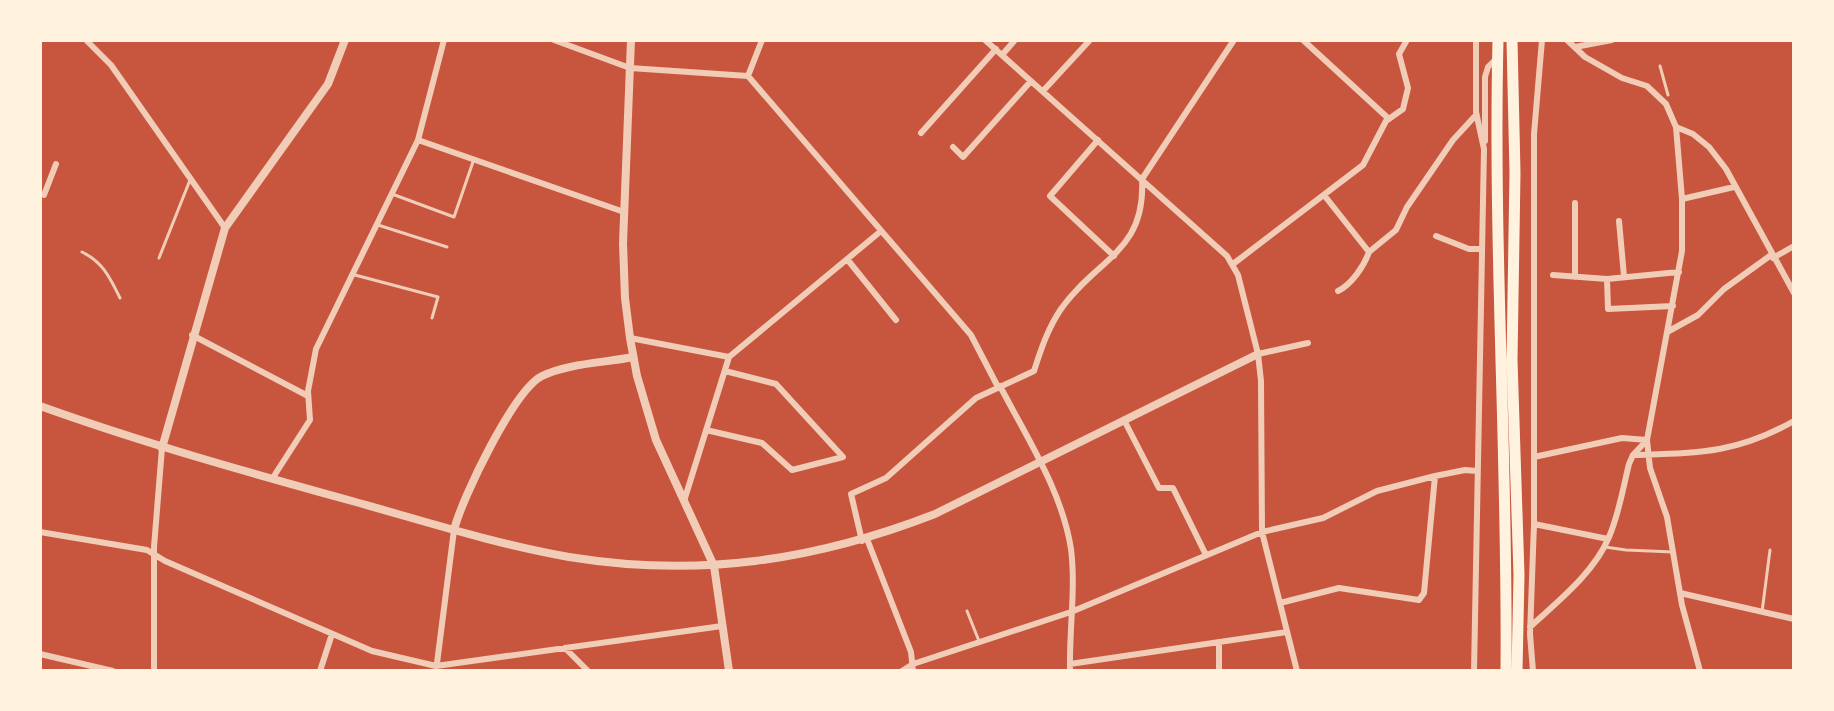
<svg xmlns="http://www.w3.org/2000/svg" width="1834" height="711" font-family="'IBM Plex Sans',sans-serif">
  <style>
    .lines { fill: none; stroke-linecap: round; stroke-linejoin: round }
    .service { stroke: #f1ccb7; stroke-width: 3 }
    .minor { stroke: #f1ccb7; stroke-width: 6 }
    .tertiary { stroke: #f1ccb7; stroke-width: 8 }
    .trunk { stroke: #fff3e0; stroke-width: 11 }
  </style>
  <rect width="100%" height="100%" fill="#c8553d"/>
  <g class="lines">
    <path class="service" d="M1660,66L1668,95
      M392,194L454,217L474,159
      M378,225L447,247
      M82,252C103,262 110,278 120,298
      M159,258L190,180
      M355,275L438,297L432,318
      M1605,547L1626,550L1673,552
      M967,611L979,641
      M1762,612L1770,550"/>
    <path class="minor" d="M86,40L111,65L225,228
      M554,40L630,68L748,76L971,335L998,387
      M985,40L1227,256L1238,275L1258,354L1261,381L1262,532L1297,671
      M1303,40L1389,119
      M1567,40L1585,57L1622,78L1647,86L1666,104L1676,127L1682,199V251L1647,440L1650,468L1667,517L1682,605L1700,671
      M1575,47L1612,40
      M1002,55L1015,40
      M748,76L762,40
      M1043,91L1090,40
      M1676,127L1693,134L1709,147L1726,169L1794,293
      M921,133L996,49
      M418,140L624,212
      M1098,140L1050,196L1114,256
      M1485,141V77L1488,67L1498,57
      M953,147L963,157L1031,81
      M44,195L56,164
      M1324,195L1369,252L1396,230L1407,207L1453,140L1476,115
      M1682,199L1734,187
      M1619,221L1624,276
      M1436,236L1469,249H1482
      M1773,258L1794,246
      M847,259L896,320
      M1233,264L1363,165L1386,121L1403,109L1408,88L1399,54L1407,40
      M1553,275L1607,279L1679,272
      M1575,277V203
      M1607,279L1608,309L1673,306
      M1338,291C1352,284 1364,266 1369,252
      M1669,331L1698,315L1724,289L1771,255
      M192,335L308,396
      M630,338L729,357
      M1258,354L1308,343
      M1000,386C1027,438 1062,491 1071,549C1076,589 1069,630 1070,671
      M1124,420L1159,488H1173L1206,555
      M706,430L762,443L792,470L843,457L776,384L725,371
      M1633,455C1697,453 1736,454 1794,421
      M1534,457L1622,438L1647,440
      M272,479L310,420L308,391L316,349L418,140L444,40
      M684,501L729,357L881,231
      M1534,524L1608,539
      M40,532L147,550L165,561L372,651L436,666L722,626
      M867,539L911,652L913,671
      M862,541L851,494L886,478L976,398L1034,371C1041,349 1048,328 1061,309C1097,258 1146,252 1142,179L1234,40
      M1680,593L1794,619
      M1280,603L1339,588L1419,600L1424,593L1435,476
      M1530,627C1558,601 1594,573 1609,537C1619,514 1623,488 1629,464L1633,455L1647,440
      M565,648L588,671
      M40,654L113,671
      M1070,664L1287,632
      M154,671V547L162,448
      M320,671L332,634
      M436,671L454,530
      M902,671L913,664L1071,612L1262,532L1323,518L1377,491L1435,476L1465,470L1477,471
      M1219,671V642
      M1474,671L1484,149L1476,112V40
      M1533,671L1530,634L1534,524V134L1542,40"/>
    <path class="tertiary" d="M631,40L623,243L625,298L630,338L637,376L656,440L714,566L729,671
      M40,406C143,443 247,472 352,501C424,521 495,544 569,557C698,578 814,561 935,514L1258,354
      M162,448L225,228L328,84L345,40
      M454,530C462,498 514,390 542,376C569,363 604,363 633,357"/>
    <path class="trunk" d="M1498,40C1493,250 1508,461 1506,671
      M1512,40L1515,173L1512,360L1519,575L1517,671"/>
  </g>
  <rect width="1834" height="711" fill="none" stroke="#fff3e0" stroke-width="84"/>
</svg>
